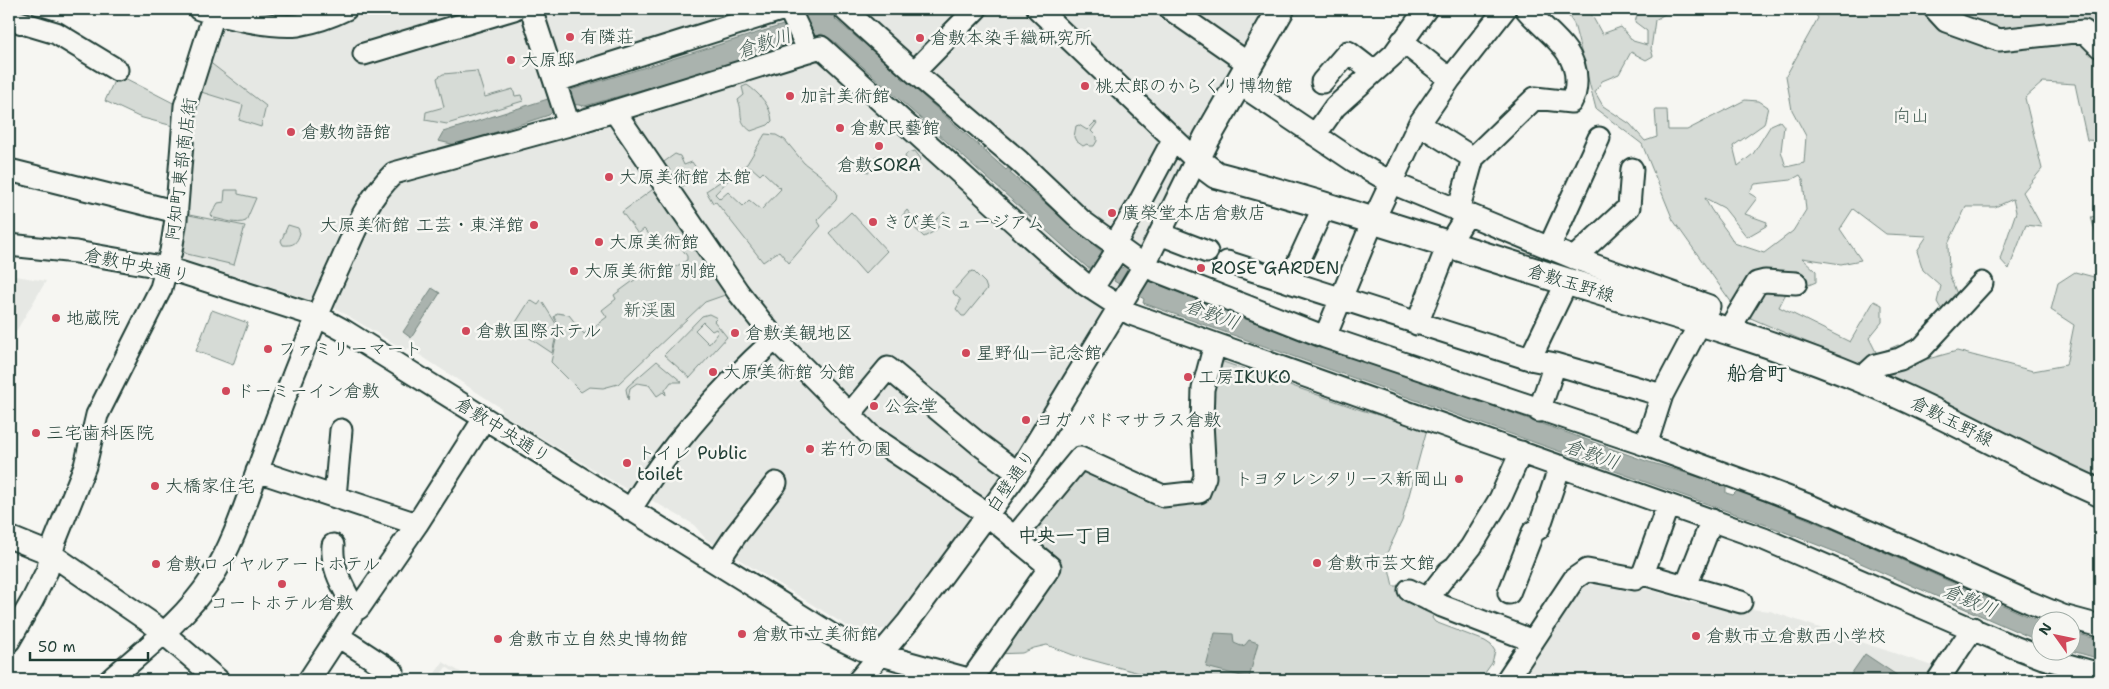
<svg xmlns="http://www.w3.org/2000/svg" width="2109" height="689" font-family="'Shantell Sans','Klee One',sans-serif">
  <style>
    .built { fill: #e6e8e4 }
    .green { fill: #d6dbd6; stroke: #7a8c85; fill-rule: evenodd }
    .water { fill: #aab3ae; stroke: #72847d }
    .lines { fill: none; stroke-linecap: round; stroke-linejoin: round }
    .minor-casing { stroke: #1f3d34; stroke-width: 25 }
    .major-casing { stroke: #1f3d34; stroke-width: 30 }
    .minor { stroke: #f6f6f2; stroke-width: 21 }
    .major { stroke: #f6f6f2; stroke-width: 26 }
    .poi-dot { fill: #d1495b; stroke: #f6f6f2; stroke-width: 2 }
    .labels { text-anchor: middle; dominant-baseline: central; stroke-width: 5; stroke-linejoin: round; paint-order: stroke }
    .poi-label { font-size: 18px; fill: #1f3d34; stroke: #f6f6f2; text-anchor: start }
    .park-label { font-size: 18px; fill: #445d54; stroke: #f6f6f2 }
    .street-label { font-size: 18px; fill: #1f3d34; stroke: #f6f6f2 }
    .water-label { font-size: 19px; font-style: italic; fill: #425a52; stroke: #f6f6f2 }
    .neighbourhood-label { font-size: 19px; font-weight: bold; fill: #1f3d34; stroke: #f6f6f2 }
    .quarter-label { font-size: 20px; font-weight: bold; fill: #1f3d34; stroke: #f6f6f2 }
  </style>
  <rect width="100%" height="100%" fill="#f6f6f2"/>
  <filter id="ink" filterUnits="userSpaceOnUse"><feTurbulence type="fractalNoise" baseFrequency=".02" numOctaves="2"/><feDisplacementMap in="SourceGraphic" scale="10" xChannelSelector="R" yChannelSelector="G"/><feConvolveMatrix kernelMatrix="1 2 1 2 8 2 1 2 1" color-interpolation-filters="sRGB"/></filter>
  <g filter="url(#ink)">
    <path class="built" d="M210,9H1273L1143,250L1024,452L906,610L889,627L874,632H864L852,629L706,539L693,524L653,501L631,492L527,429L501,413V408L409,348L405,350L335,308L179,258L188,108Z
      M9,275L46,281L9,343Z
      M1579,584L1652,590L1692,603L1770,611L1941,669L1933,680H1515Z
      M443,662L474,680H460L462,677L446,667L437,680H430Z"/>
    <path class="green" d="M1564,9H1595L1590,12L1602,34L1621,27L1633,41L1647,45V31L1635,22L1639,9H1673L1655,20L1651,49L1653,56L1646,60L1631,52L1619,74L1602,81L1595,92L1603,106L1630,124L1645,141L1657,137L1655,110H1667L1668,130H1687L1745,100L1759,101L1768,107L1764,124L1733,146L1738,166L1753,154L1771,125L1780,121L1784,126L1781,151L1786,167L1804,163L1806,136L1792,110L1786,76L1818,18L1812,9H2100V141L2087,140L2075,84L2043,82L2025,98L2042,169L2023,192L2042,227L2026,225L2009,269L2000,259L2016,212L2013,199L1995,207H1966L1948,244L1949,274L1963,309L1945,315L1937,302L1941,286L1923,270L1917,251L1927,236L1886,234L1853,209L1840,229L1861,260L1841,264L1802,258L1816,271V282L1785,295L1779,307L1850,342L1874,301L1882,305V322L1869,338L1877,354L1898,345L1928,359L1957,351L2033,371L2066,365L2074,325L2051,310L2058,283L2075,272L2094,277L2100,271V491L1915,389L1739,313L1673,220L1642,144L1596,109L1574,24ZM1800,175L1803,180L1806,210L1793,231L1764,253L1734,243C1726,227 1712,215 1705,198L1724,208L1747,237L1766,226L1767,222L1745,214L1757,198L1749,193L1755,184L1791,180Z
      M208,61L266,106L261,127L239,120L243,105L198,91Z
      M477,71L485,97L513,89L515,96L521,95L523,101L447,124L425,120L426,112L444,107L437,78L443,74Z
      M117,74L181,107L177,127L139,117L105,101Z
      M747,85C759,93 771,106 772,121L768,125L751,131C736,120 744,113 738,100L744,95L742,87Z
      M1095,122L1097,123L1091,131L1097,137V141L1094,146H1089L1087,144L1083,146L1076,141L1074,137L1076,126L1079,125L1087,130Z
      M765,134L776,135L785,140L804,163L820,175L837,193L836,200L817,220L821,226L789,263L779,251L763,262L716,202L713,203L706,191L747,164ZM751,167L760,175L763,172L781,189L761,210L749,200L743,206L728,192L720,199L715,194L737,171L744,178L746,176L744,174Z
      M915,151L921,159L912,166L897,171L875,167L869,172L864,171L876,156L885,158L897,169L907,161L905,156L907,153Z
      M675,154L680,156L684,165L692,162L699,172L688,183L678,189L661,164Z
      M656,187L728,290L725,295L705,302L618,384L603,388L589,387L581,392L551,362L559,327L554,317L557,313L569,315L584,334L607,317L602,310L616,299L614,295L655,265L662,275L687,260V256L672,234L658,244L644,229L638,234L622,212Z
      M225,190H238V194L256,198L246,221C237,225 224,220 214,218L211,215L218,203L224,202Z
      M907,210L921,227L931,220H936L944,212L947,217L935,231L924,237L902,216Z
      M851,212L887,251L865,274L829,233Z
      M184,214L245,226L234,265L187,254L180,249Z
      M2100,215V249L2091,217Z
      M288,225L298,228L300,233C297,243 294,246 283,245L281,241Z
      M973,271L985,283L987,289L965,316H962L956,309L960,302V299L954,294L953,291L970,272Z
      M530,300L538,305L541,301L543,303L558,327L552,353L513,327Z
      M212,310L248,323L233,365L196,351Z
      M709,314L717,318L714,321L727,337L690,378L664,355L702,316ZM703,322L712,331L716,329L718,332L709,344L695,330Z
      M1215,359L1361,410L1427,429L1402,521L1386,555L1393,586H1410L1435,611L1432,618L1435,622L1485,641L1491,645L1495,651L1492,663L1480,680H1182L1143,674L1073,655L1047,645L1034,648L1022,653L994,654L1050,574L1020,537L1081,463L1201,496L1210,454Z
      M657,361L682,382H671L665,390L666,395L663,392L657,396L649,385L637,383L630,388L628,400L626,389L628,386Z"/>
    <path class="water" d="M807,9H821L832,16L836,10L840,13L835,19L862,42L867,37L870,40L867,46L1006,170L1012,164L1015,166L1010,173L1067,222L1069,220L1071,225L1102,252C1106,261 1114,265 1122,268L1124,266L1155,283L1156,282L1202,302L1646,461L1726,485V493L1733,495L1738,490L1839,532L2041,622V642L1833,551L1769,526L1143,303L1144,299L1114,281L1115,279C1107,272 1099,267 1088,268L835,42L822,34L800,41L795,46L585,106C570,103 560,104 549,115L456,145L438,141L443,132L567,93L571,90L783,25C793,25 799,23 805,15L803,10Z
      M432,288L440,293L411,338L403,332Z
      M2072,632L2100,640V659L2072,651Z
      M1215,633L1233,634L1234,643L1241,646L1245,645L1249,640L1258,643L1249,678L1206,667Z
      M1865,654L1904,680H1847Z"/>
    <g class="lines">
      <g class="minor-casing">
        <path id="minor" d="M199,9C223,17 274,28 298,25C314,22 332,16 346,9
          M531,9L569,125
          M789,9L809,51
          M844,9L914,72L1019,161L1082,221L1144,266L1325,337L1646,445L1769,490L1813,507L2029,602L2063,616L2100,626
          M1170,9L1249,64
          M1935,9L1946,21L1999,40L2084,31L2100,47
          M9,19L56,33L117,70
          M1402,41L1450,79
          M364,54L514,9
          M914,72L976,9
          M556,81L784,9
          M1322,82L1348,52L1374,72
          M1238,83L1354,161L1392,183L1574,258L1709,306L1662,395L1646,445
          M615,112L738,292L775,339L871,436L980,509L1050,567L971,680
          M1419,124L1473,158L1458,211
          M1315,135L1335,107L1394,54L1426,9
          M1473,158L1535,98L1571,102C1575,95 1576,91 1576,83C1578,49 1546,33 1526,9
          M9,170L177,212
          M1160,234L1207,252
          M9,245L76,252L167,268L317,316L343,330L832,635L863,650L972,680
          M1114,245L1136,209L1173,140
          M1549,248L1599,138
          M1574,258L1629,207L1632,169
          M1227,262L1530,359L1555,364L1662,395
          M1289,282L1324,206
          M1092,289L1118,249
          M1734,321L1757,283L1765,281L1796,283
          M1417,324L1448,245L1467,215
          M1325,337L1373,221L1419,124L1450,79L1505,9
          M1530,359L1567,282
          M1861,379L1876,365L1900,359L1922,348L1982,283
          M1539,411L1555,364
          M849,415L888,368L979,444L1018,473
          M257,471L417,524
          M335,497L341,430
          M630,510C670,445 719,390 775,339
          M9,537L51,554L154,625L218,680
          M1014,538L1080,458L1163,496L1199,492L1205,477L1202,422L1203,389L1215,344
          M333,545C331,569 344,588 355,610
          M717,563L735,536L776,483
          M1643,574L1741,602
          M1686,586L1712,520
          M1409,590L1442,606L1533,641
          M1509,593L1533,532L1539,528L1560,466
          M1427,599L1448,572L1455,567L1471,547L1500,499L1521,452
          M338,636L393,672
          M9,641L32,601L47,571L55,541L85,466L97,415L161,288L171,251L176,219L185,106L214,14
          M110,680C145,649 185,619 211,579C236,540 248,495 264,453C287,390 311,327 339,267C355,231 365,201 394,173L569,125L821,47L1048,253L1086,285L1131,314L1764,539L2014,647L2043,658L2100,674
          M309,680L355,610L359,608L417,524L484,419
          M859,680L908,622L1018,473L1144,266L1196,160L1038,9
          M1507,680L1574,579L1587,570L1635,579L1643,574L1668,505
          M1938,680L1973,628"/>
      </g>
      <g class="major-casing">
        <path id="major" d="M1281,9L1207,138L1196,160L1216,175C1334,206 1449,245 1565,281C1664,312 1765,339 1861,379C1943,412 2019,458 2100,493"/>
      </g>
      <use href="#minor" class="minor"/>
      <use href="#major" class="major"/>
    </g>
  </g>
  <g class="poi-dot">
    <circle cx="570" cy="37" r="5"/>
    <circle cx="920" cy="38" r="5"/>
    <circle cx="511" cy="60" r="5"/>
    <circle cx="1085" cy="86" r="5"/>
    <circle cx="790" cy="96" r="5"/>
    <circle cx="840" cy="128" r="5"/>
    <circle cx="291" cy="132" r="5"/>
    <circle cx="879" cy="146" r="5"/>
    <circle cx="609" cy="177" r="5"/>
    <circle cx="1112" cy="213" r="5"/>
    <circle cx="873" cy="222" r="5"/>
    <circle cx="534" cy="225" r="5"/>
    <circle cx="599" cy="242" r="5"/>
    <circle cx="1201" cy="268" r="5"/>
    <circle cx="574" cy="271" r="5"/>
    <circle cx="56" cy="318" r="5"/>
    <circle cx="466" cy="331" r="5"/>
    <circle cx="735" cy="333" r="5"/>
    <circle cx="268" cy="349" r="5"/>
    <circle cx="966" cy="353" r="5"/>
    <circle cx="713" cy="372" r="5"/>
    <circle cx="1188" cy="377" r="5"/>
    <circle cx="226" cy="391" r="5"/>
    <circle cx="874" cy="406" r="5"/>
    <circle cx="1026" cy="420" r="5"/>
    <circle cx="36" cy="433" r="5"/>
    <circle cx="810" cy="449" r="5"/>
    <circle cx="627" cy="463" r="5"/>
    <circle cx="1459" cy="479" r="5"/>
    <circle cx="155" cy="486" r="5"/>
    <circle cx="1317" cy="563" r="5"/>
    <circle cx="156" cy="564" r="5"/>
    <circle cx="282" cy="584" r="5"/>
    <circle cx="742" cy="634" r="5"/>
    <circle cx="1696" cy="636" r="5"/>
    <circle cx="498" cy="639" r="5"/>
  </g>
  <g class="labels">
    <g class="poi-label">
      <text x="580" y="37">有隣荘</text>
      <text x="930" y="38">倉敷本染手織研究所</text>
      <text x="521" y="60">大原邸</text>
      <text x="1095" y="86">桃太郎のからくり博物館</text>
      <text x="800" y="96">加計美術館</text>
      <text x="850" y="128">倉敷民藝館</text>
      <text x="301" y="132">倉敷物語館</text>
      <text x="879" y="165" text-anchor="middle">倉敷SORA</text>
      <text x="619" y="177">大原美術館 本館</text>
      <text x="1122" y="213">廣榮堂本店倉敷店</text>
      <text x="883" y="222">きび美ミュージアム</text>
      <text x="524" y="225" text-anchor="end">大原美術館 工芸・東洋館</text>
      <text x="609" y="242">大原美術館</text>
      <text x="1211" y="268">ROSE GARDEN</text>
      <text x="584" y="271">大原美術館 別館</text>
      <text x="66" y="318">地蔵院</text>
      <text x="476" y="331">倉敷国際ホテル</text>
      <text x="745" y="333">倉敷美観地区</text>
      <text x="278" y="349">ファミリーマート</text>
      <text x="976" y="353">星野仙一記念館</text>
      <text x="723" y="372">大原美術館 分館</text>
      <text x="1198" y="377">工房IKUKO</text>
      <text x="236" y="391">ドーミーイン倉敷</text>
      <text x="884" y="406">公会堂</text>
      <text x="1036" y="420">ヨガ パドマサラス倉敷</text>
      <text x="46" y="433">三宅歯科医院</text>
      <text x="820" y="449">若竹の園</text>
      <text x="637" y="453">トイレ Public<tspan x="637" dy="21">toilet</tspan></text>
      <text x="1449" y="479" text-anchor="end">トヨタレンタリース新岡山</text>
      <text x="165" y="486">大橋家住宅</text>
      <text x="1327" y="563">倉敷市芸文館</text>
      <text x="166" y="564">倉敷ロイヤルアートホテル</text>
      <text x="282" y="603" text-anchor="middle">コートホテル倉敷</text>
      <text x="752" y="634">倉敷市立美術館</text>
      <text x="1706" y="636">倉敷市立倉敷西小学校</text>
      <text x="508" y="639">倉敷市立自然史博物館</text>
    </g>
    <g class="park-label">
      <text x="1911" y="116">向山</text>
      <text x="650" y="310">新渓園</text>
    </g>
    <g class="street-label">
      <text transform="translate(181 169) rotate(-83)">阿知町東部商店街</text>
      <text transform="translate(137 265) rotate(12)">倉敷中央通り</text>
      <text transform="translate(1571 283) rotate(17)">倉敷玉野線</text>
      <text transform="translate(1952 421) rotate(27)">倉敷玉野線</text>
      <text transform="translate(503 430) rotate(32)">倉敷中央通り</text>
      <text transform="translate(1011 481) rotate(-55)">白壁通り</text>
    </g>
    <g class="water-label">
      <text transform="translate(764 43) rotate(-18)">倉敷川</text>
      <text transform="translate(1212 314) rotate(20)">倉敷川</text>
      <text transform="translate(1592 454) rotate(19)">倉敷川</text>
      <text transform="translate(1970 600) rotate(23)">倉敷川</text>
    </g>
    <g class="neighbourhood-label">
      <text x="1065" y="535">中央一丁目</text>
    </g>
    <g class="quarter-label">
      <text x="1757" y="373">船倉町</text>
    </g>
  </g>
  <rect width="2109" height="689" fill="none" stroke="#f6f6f2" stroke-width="30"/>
  <rect x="15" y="15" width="2079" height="659" fill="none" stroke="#1f3d34" stroke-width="2" filter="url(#ink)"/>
  <g transform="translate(2056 636) rotate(303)"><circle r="24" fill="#f6f6f2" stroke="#a0aca6"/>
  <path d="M0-4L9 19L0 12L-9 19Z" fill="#d1495b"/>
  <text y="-8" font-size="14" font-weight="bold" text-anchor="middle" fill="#1f3d34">N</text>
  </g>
  <path d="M30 652v8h118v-8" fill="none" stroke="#1f3d34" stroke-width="2.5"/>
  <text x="38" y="652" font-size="15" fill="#1f3d34" stroke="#f6f6f2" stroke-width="4" paint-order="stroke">50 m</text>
</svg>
